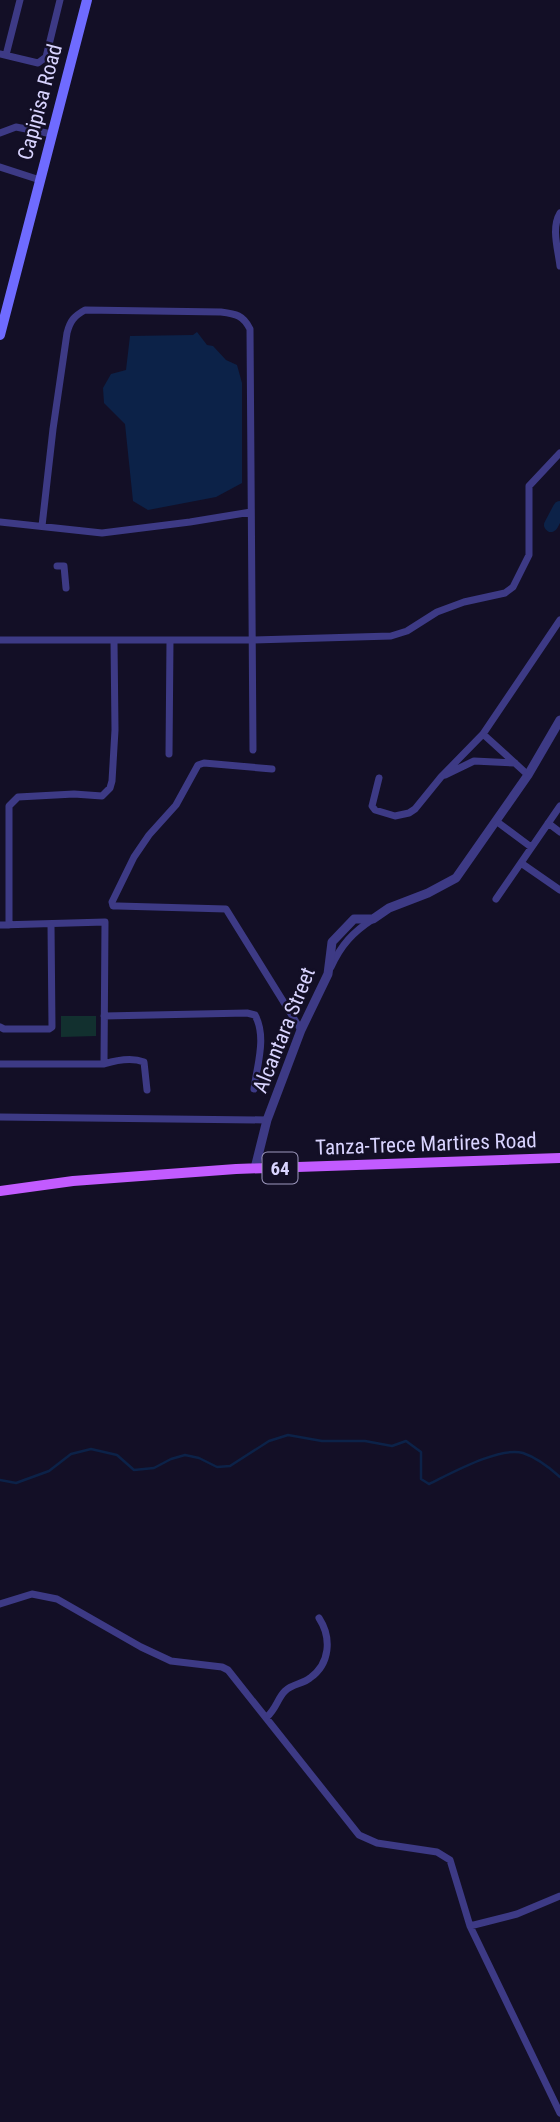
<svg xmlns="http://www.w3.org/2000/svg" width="560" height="2122" font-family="'Roboto Condensed',sans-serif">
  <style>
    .green { fill: #12302f }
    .water { fill: #0c2248 }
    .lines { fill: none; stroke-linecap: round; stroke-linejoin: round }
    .stream { stroke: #0c2248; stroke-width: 2.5 }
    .river { stroke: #0c2248; stroke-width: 14 }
    .minor { stroke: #3d3a85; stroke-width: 7 }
    .tertiary { stroke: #3d3a85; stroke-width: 9 }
    .secondary { stroke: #6f6bff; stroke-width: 10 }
    .primary { stroke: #c25bff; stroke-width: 10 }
    .labels { text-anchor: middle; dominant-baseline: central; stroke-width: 5; stroke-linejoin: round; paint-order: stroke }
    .shield { fill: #130f26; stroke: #9e99be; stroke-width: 2 }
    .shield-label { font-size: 19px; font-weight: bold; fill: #d9d4ff }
    .street-label { font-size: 21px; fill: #d9d4ff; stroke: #130f26 }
  </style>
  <rect width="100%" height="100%" fill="#130f26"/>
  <path class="green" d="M61,1016H96V1036L61,1037Z"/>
  <path class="water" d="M197,332L207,345L213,346L226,360L237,365L242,383V483L216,497L148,510L133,501L125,424L104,403L103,388L111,374L126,370L130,336L193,335Z"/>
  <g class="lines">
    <path class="stream" d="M0,1480L16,1483L49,1471L71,1454L91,1449L117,1455L134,1470L154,1468L171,1459L185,1455L199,1458L217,1467L230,1466L269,1441L288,1435L322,1441H365L392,1446L406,1441L421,1452V1479L429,1484C450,1474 500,1446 523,1453C535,1457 550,1468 560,1477"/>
    <path class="river" d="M551,525L560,508"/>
    <path class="minor" d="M0,54L38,63L46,57L60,0
      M6,55L20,0
      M0,133L16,127L52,134
      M0,167L40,180
      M560,213C551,228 558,249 560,266
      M0,522L102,533L190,522L251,512
      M42,526L53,429L67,333C70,321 74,316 85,310L221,312C236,314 243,315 250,329L253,750
      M57,566H64L66,588
      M0,640H253L391,636L407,631L437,612L464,602L505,593L513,587L529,555V486L560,453
      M483,734L528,775
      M169,754L170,640
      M272,769L204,763L198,765L176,805L149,835L134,857L112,902L113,906H118L226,909L301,1030
      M445,775L474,761L515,763
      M379,778L372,806L375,810L395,816L409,813L415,809L441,777L483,734L560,620
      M496,821L531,847
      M548,823L560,832
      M521,863L560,890
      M496,899L560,806
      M0,925L105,922L104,1064
      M9,925V806L18,797L74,794L102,796L110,788L112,781L115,730L114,641
      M331,967C341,945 353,932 373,919
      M104,1016L247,1013L255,1015C267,1037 257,1065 254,1089
      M0,1027L4,1029H49L52,1027L51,924
      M0,1064H104C117,1060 131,1057 144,1062L147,1090
      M0,1117L267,1120
      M0,1604L32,1594L57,1599L141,1647L171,1661L222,1667L228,1670L359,1835L377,1843L437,1852L450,1860L470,1926L560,2113
      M266,1718C277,1708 277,1699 285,1691C292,1684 303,1684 310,1678C330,1664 332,1638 319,1618
      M470,1926L517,1914L560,1896"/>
    <path class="tertiary" d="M255,1168L267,1120L301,1030L328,974L332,942L354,919H373L389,908L428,893L456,878L528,775L560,720"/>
    <path class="secondary" d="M0,335L87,0"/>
    <path class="primary" d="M0,1191L73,1181L236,1169L560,1158"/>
  </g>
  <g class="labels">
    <rect class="shield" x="262.5" y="1152.5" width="35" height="31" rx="5"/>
    <g class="shield-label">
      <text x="280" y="1168">64</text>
    </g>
    <g class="street-label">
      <text transform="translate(40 102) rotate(-75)">Capipisa Road</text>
      <text transform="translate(284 1030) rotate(-68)">Alcantara Street</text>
      <text transform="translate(426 1144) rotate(-2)">Tanza-Trece Martires Road</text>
    </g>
  </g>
</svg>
